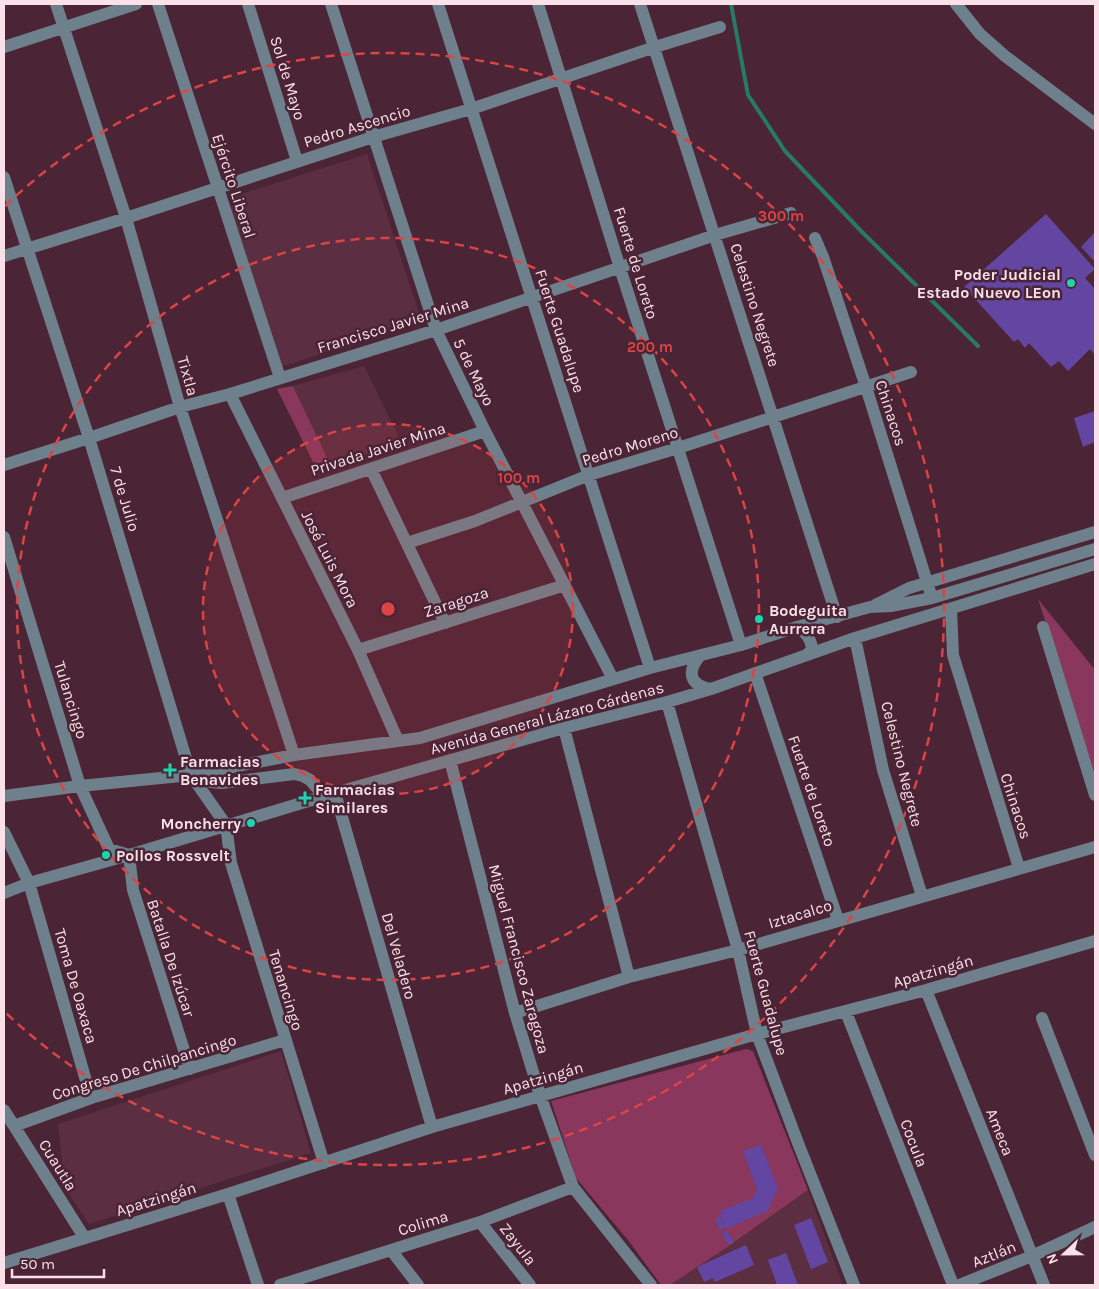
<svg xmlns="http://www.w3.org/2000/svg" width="1099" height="1289" font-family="Karla,sans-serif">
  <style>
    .built { fill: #5b2e41 }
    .green { fill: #8a375d }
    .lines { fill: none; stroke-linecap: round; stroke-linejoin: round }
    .stream { stroke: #267a67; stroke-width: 4 }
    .building { fill: #6346a2 }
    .minor { stroke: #6d808b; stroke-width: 12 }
    .ring { fill: none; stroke: #db4445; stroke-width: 2.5; stroke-dasharray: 9 6 }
    .poi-dot { fill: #1bd5b1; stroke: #4b2435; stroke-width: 2 }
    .labels { text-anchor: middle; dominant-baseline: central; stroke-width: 5; stroke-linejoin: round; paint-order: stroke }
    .street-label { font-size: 16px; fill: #fae0e9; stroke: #4b2435 }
    .poi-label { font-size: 16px; font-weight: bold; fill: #fae0e9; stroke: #4b2435; text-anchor: start }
    .centre { fill: #db4445; stroke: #4b2435; stroke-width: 2.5 }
    .ring-label { font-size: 15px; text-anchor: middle; font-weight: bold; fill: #db4445; stroke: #4b2435; stroke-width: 5; stroke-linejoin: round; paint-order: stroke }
  </style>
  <rect width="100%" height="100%" fill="#4b2435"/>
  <path class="built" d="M367,154L422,322L280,367L229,212L235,196Z
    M364,366L402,444L332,468L293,386Z
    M281,1051L311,1153L89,1224L65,1188L58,1124Z
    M808,1190L843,1285H670L726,1248Z"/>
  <path class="green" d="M293,386L332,468L318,472L277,389Z
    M1038,599L1095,670V774Z
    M746,1049L753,1051L808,1190L726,1248L670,1285H661L628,1240L576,1178L551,1101Z"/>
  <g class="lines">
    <path class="stream" d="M731,4L748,95L785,151L862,232L978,346"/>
  </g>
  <path class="building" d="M1046,214L1095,269L1085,278L1095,289V355L1090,349L1068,371L1059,361L1051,367L1029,343L1025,348L1018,339L1014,342L964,287Z
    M1095,232V262L1081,247Z
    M1095,411V442L1083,447L1074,418Z
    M761,1145L778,1189L767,1211L726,1229L720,1211L753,1198L757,1189L743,1151Z
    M720,1216L725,1227L720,1230L715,1219Z
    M811,1218L828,1262L811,1269L794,1225Z
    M727,1231L734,1243L729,1245L722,1233Z
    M746,1245L754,1265L715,1282L713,1278L704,1282L697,1267Z
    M786,1253L798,1285H777L768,1260Z"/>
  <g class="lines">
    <path class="minor" d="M56,4L126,218L180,407L294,755
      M158,4L280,378
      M248,4L297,161
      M331,4L436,330L485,431L613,679
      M438,4L650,668
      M538,4L620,268L741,645
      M640,4L837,617
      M956,4L980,34L1005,56L1095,124
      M4,47L136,4
      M4,177L89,438L191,775L226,825L231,863L324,1163
      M815,238L823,257L866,387L932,598
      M4,256L126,218L373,137L471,109L655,47L720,27
      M230,394L358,650L398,741
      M4,465L89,438L180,407L230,394L436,330L715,235L791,213
      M371,469L445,623
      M282,498L485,431
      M4,537L80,786L109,849L129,855L133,890L190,1069
      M407,543L475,521L589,475L678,448L911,372
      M875,605L909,588L1095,532
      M951,609L953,655L1019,868
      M797,627C806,633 811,638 812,649L807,655
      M1043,627L1095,795
      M855,638L883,770L922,896
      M358,650L565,585
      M699,657C686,673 691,686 711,689
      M755,673L838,920
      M667,702L738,950L757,1034L798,1143L854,1285
      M564,728L629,977
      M450,760L515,1013L540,1095L573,1187L651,1285
      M193,776L211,782L222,783L294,774L303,776L310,780L317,788L335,793
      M335,793L432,1127
      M4,796L80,786L191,775L294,755L420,738L650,668L741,645L797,627L870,607L891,606L932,598L1095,549
      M4,832L29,883L91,1098
      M4,893L29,883L129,855L335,793L564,728L667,702L711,689L855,638L1095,564
      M926,990L1044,1285
      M846,1012L953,1285
      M515,1013L629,977L738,950L1095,847
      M1042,1018L1095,1155
      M4,1110L84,1237
      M14,1126L91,1098L285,1040
      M228,1194L258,1285
      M480,1222L530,1285
      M391,1250L418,1285
      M4,1263L228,1194L432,1127L757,1034L926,990L1095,941
      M280,1285L480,1222L573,1187
      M959,1285L1032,1256L1095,1227"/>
  </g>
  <circle cx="388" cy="609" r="185" fill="#db4445" fill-opacity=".12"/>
  <g class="ring">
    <circle cx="388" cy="609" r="185"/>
    <circle cx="388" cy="609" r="371"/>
    <path d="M5 206A556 556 0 1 1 5 1012"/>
  </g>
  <g class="poi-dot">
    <circle cx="1071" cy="283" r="5"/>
    <circle cx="759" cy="619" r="5"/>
    <path d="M167.5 762.5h5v5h5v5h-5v5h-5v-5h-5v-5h5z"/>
    <path d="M302.5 790.5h5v5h5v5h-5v5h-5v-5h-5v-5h5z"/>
    <circle cx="251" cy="823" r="5"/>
    <circle cx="106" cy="855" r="5"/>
  </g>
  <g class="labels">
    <g class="street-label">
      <text transform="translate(288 78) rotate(73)">Sol de Mayo</text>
      <text transform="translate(357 126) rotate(-17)">Pedro Ascencio</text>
      <text transform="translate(234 186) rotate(72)">Ejército Liberal</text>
      <text transform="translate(636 263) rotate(73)">Fuerte de Loreto</text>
      <text transform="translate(755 305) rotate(72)">Celestino Negrete</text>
      <text transform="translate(393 325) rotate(-17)">Francisco Javier Mina</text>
      <text transform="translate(560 331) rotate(72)">Fuerte Guadalupe</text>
      <text transform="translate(474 372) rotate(64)">5 de Mayo</text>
      <text transform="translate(188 376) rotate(74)">Tixtla</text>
      <text transform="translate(891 413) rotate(72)">Chinacos</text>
      <text transform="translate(630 446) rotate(-17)">Pedro Moreno</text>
      <text transform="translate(378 449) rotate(-18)">Privada Javier Mina</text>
      <text transform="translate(125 499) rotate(73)">7 de Julio</text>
      <text transform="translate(330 559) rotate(63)">José Luis Mora</text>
      <text transform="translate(456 602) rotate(-18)">Zaragoza</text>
      <text transform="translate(71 700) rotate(73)">Tulancingo</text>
      <text transform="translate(547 718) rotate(-15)">Avenida General Lázaro Cárdenas</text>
      <text transform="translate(902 764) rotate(76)">Celestino Negrete</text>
      <text transform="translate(812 791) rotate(71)">Fuerte de Loreto</text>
      <text transform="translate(1016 806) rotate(72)">Chinacos</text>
      <text transform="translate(800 914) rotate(-17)">Iztacalco</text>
      <text transform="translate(399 956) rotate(74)">Del Veladero</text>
      <text transform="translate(171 958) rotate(72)">Batalla De Izúcar</text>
      <text transform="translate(519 959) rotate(75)">Miguel Francisco Zaragoza</text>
      <text transform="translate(933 971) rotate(-16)">Apatzingán</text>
      <text transform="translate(76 986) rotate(74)">Toma De Oaxaca</text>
      <text transform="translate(286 990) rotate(73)">Tenancingo</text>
      <text transform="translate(766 993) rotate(75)">Fuerte Guadalupe</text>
      <text transform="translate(144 1067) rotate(-17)">Congreso De Chilpancingo</text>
      <text transform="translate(543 1078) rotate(-16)">Apatzingán</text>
      <text transform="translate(1000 1132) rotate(68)">Ameca</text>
      <text transform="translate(914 1143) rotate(69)">Cocula</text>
      <text transform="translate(58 1165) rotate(58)">Cuautla</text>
      <text transform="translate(156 1199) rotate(-17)">Apatzingán</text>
      <text transform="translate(423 1223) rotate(-17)">Colima</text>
      <text transform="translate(518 1244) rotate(52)">Zayula</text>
      <text transform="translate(994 1254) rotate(-22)">Aztlán</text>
    </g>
    <g class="poi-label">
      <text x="1061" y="274" text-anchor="end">Poder Judicial<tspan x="1061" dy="18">Estado Nuevo LEon</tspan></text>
      <text x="769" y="610">Bodeguita<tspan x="769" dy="18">Aurrera</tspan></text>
      <text x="180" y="761">Farmacias<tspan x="180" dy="18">Benavides</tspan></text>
      <text x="315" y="789">Farmacias<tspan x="315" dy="18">Similares</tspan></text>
      <text x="241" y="823" text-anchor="end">Moncherry</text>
      <text x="116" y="855">Pollos Rossvelt</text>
    </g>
  </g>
  <circle cx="388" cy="609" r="8" class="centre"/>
  <g class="ring-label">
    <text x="781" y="221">300 m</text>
    <text x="650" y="352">200 m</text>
    <text x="519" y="483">100 m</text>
  </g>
  <rect width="1099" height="1289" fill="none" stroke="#fae0e9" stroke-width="10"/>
  <g transform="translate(1064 1254) rotate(248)" stroke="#4b2435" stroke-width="4" paint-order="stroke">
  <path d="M0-4L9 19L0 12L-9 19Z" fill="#fae0e9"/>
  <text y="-8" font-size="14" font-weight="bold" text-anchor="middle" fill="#fae0e9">N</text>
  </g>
  <path d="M12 1269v8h92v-8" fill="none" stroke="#fae0e9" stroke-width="2.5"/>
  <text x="20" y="1269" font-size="15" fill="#fae0e9" stroke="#4b2435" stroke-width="4" paint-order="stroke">50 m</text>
</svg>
